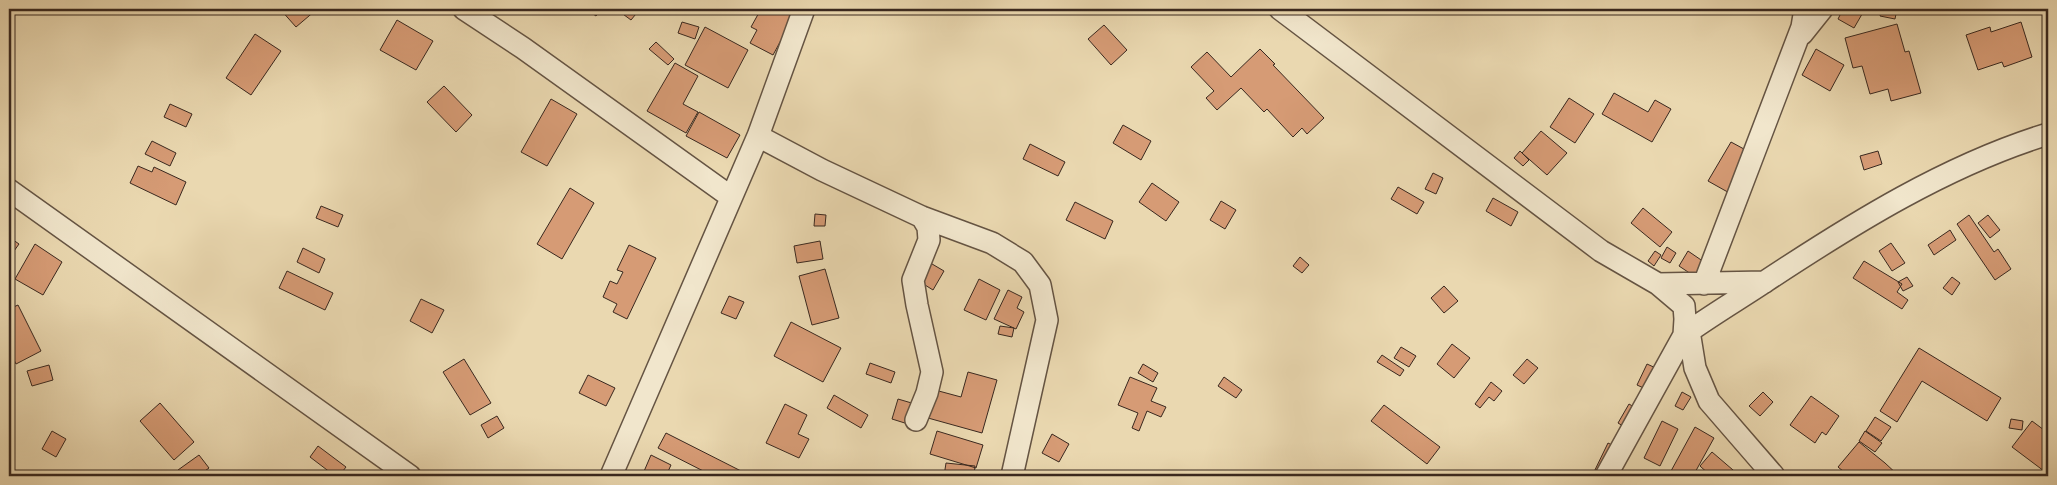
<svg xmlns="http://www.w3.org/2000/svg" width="2057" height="485" font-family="'Libre Caslon Text',serif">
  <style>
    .building { fill: #d69b75; stroke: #39281f }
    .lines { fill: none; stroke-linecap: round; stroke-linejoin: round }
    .minor-casing { stroke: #655443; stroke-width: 24 }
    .minor { stroke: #f1e6cc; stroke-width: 21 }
  </style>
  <rect width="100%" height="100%" fill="#ead8b0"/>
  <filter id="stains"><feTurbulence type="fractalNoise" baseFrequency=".004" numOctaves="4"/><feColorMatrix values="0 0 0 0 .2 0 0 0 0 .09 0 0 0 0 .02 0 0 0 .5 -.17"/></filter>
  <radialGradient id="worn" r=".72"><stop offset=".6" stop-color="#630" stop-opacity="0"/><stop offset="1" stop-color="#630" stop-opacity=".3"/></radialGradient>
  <path class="building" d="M280,9H315L316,10L296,27Z
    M586,9H602L596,16Z
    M616,9H640L631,20Z
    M761,9H798L773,55L750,43L757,30L751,27Z
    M1843,9H1865L1854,28L1838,19Z
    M1882,9H1897L1895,19L1880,16Z
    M397,20L433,41L416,70L380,50Z
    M682,22L699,27L695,39L678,33Z
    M2021,22L2032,57L2004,67L2002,62L1978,70L1966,35L1990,27L1991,32Z
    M1897,24L1905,52L1909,51L1921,93L1891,101L1888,89L1870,94L1862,66L1853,68L1845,38Z
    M1104,25L1127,50L1111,65L1088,39Z
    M705,27L748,50L728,88L685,65Z
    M255,34L281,51L251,95L226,78Z
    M656,42L674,59L668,65L649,49Z
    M1260,49L1275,64L1273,65L1324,118L1307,134L1302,128L1293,137L1267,109L1264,112L1241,88L1217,110L1206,98L1214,91L1191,67L1207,52L1231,77Z
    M1816,49L1844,65L1830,91L1802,75Z
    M675,63L698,76L683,104L698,112L686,133L647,111Z
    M444,86L472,115L456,132L427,102Z
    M1614,93L1648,112L1655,100L1671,109L1652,142L1602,114Z
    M1569,98L1594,114L1575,143L1550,127Z
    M551,99L577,114L547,166L521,152Z
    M170,104L192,114L186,127L164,117Z
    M699,112L740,135L727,158L686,136Z
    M1123,125L1151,141L1141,160L1113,143Z
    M1541,131L1567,153L1547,175L1522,153Z
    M152,141L176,153L170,166L145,154Z
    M1731,142L1755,155L1733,195L1708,181Z
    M1030,144L1065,162L1058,176L1023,159Z
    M1520,151L1529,160L1523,166L1514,158Z
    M1878,151L1882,164L1864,170L1860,156Z
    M138,166L152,172L154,167L186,182L176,205L130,183Z
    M1433,173L1443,178L1436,194L1425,189Z
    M1152,183L1179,202L1166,221L1139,202Z
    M1398,187L1424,202L1417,214L1391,199Z
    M570,188L594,203L562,259L537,244Z
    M1493,198L1518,212L1511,226L1486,211Z
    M1221,201L1236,210L1225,229L1210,220Z
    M1075,202L1113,221L1105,239L1066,220Z
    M321,206L343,215L338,227L316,218Z
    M1643,208L1672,232L1660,247L1631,223Z
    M815,214L826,215L825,226H814Z
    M1969,215L1994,252L1998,249L2011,269L1995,280L1957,224Z
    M1988,215L2000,230L1990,238L1978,223Z
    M1950,230L1956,240L1934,255L1928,245Z
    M9,237L19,244L9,258Z
    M820,241L823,259L797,263L794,246Z
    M1891,243L1905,263L1892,271L1879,251Z
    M35,244L62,262L43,295L15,279Z
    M629,245L656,258L627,319L613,312L617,304L603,297L610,281L617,284L623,272L617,270Z
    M1667,247L1676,253L1670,263L1661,258Z
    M303,248L325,259L319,273L297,262Z
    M1655,251L1661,255L1654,266L1648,261Z
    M1688,251L1707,264L1697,278L1679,266Z
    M1300,257L1309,265L1302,273L1293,266Z
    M927,261L944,271L933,290L917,280Z
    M1864,261L1902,284L1897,292L1908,300L1902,309L1853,278Z
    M825,269L839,318L812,325L799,276Z
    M287,271L333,293L325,310L279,288Z
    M1907,277L1913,286L1903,291L1898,282Z
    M1952,277L1960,283L1952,295L1943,288Z
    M979,279L1000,290L986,320L964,310Z
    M1444,286L1458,301L1444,313L1431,298Z
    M1008,290L1022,297L1017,308L1024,312L1016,329L994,319Z
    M729,296L744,302L736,319L721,313Z
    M421,299L444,310L432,333L410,321Z
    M18,305L41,351L16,364L9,350V309Z
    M791,322L841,348L823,382L774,356Z
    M1000,326L1014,328L1012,337L998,334Z
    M1452,344L1470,358L1454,378L1437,364Z
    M1401,347L1416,356L1409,367L1394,358Z
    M1919,348L2001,398L1987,421L1922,381L1897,422L1880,411Z
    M1382,355L1404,370L1400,376L1377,362Z
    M464,359L491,403L470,415L443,372Z
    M1527,359L1538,368L1524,384L1513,375Z
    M870,363L895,372L891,383L866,374Z
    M1143,364L1158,373L1153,382L1138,373Z
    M1647,364L1658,369L1648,390L1637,385Z
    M49,365L53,380L32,386L27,371Z
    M968,372L997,380L982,433L928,418L935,390L961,397Z
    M588,375L615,388L606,406L579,393Z
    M1130,377L1157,388L1151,401L1166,407L1161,417L1147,411L1139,431L1132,428L1138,413L1118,405Z
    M1224,377L1242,390L1236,398L1218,386Z
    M1491,382L1502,391L1494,401L1489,397L1480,408L1475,404Z
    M1682,392L1691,397L1683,410L1675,406Z
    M1763,392L1773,402L1760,416L1749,406Z
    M834,395L868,415L861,428L827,408Z
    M1811,396L1839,416L1826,435L1822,432L1815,443L1790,425Z
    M898,399L915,404L908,424L892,419Z
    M160,403L194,442L174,460L140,421Z
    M785,404L807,415L798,434L809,439L799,458L766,443Z
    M1629,404L1639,410L1628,429L1618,423Z
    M1384,405L1440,447L1427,464L1371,421Z
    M497,416L504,428L488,438L481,425Z
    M1875,417L1891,427L1881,441L1866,431Z
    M2011,419L2023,421L2022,430L2009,428Z
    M1662,421L1678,429L1660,466L1644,458Z
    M2032,421L2048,433V474L2012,447Z
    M1695,427L1714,438L1693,476H1681L1671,471Z
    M52,431L66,439L56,457L42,449Z
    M937,431L983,445L976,468L930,454Z
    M1865,431L1882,443L1875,452L1859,441Z
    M666,433L745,473L744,476H713L658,448Z
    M1052,434L1069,444L1059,462L1042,453Z
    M1859,442L1885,463L1899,476H1849L1838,467Z
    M1608,443L1616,447L1602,476H1592Z
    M318,446L346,467L339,476H335L310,457Z
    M1712,452L1740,476H1711L1700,466Z
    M199,455L209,468L198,476H182L178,470Z
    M651,455L671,465L666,476H642Z
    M946,463L975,466L974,476H944Z"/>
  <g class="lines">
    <g class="minor-casing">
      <path id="minor" d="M464,9L523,48L731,197
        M1280,9L1601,251L1658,284L1684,306L1685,319L1684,335L1606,476
        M1802,34L1822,9
        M758,136L822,170L922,217L992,243L1023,262L1040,285L1047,320L1012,476
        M9,190L410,476
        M1658,284L1765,282
        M1704,284L1802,27L1805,9
        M1689,331L1695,368L1709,401L1774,476
        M1684,335C1710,316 1739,299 1766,281C1854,223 1947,165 2048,134
        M916,420L927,393L932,372L917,305L913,280L929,240L928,227L922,217
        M611,476L758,136L804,9"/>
    </g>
    <use href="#minor" class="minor"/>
  </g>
  <rect width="2057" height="485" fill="none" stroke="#ead8b0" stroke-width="30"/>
  <rect x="10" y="10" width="2037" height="465" fill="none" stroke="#39281f" stroke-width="2.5"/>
  <rect x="15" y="15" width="2027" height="455" fill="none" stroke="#39281f"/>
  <rect width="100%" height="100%" filter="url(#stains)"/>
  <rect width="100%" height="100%" fill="url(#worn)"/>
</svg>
